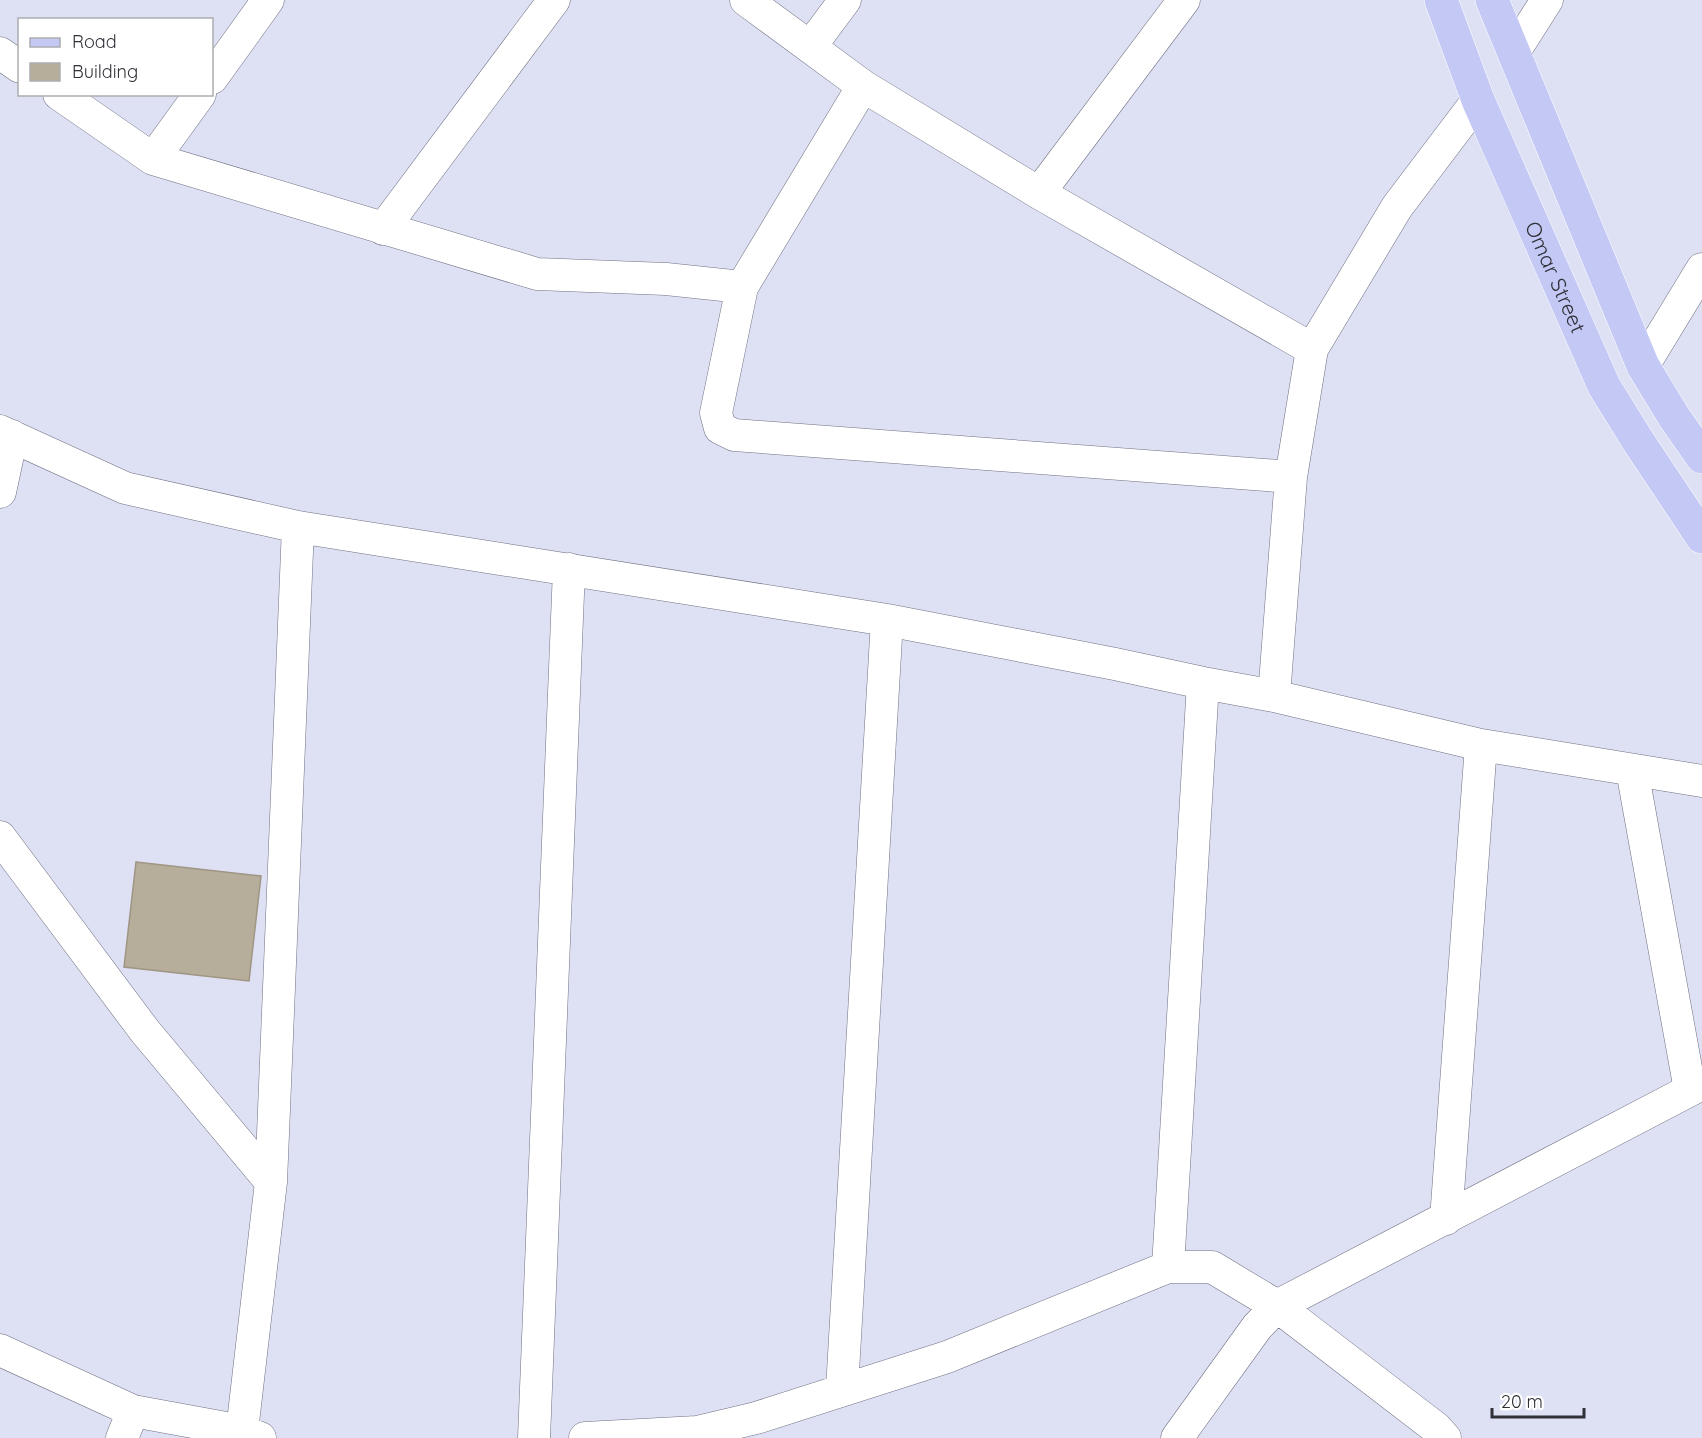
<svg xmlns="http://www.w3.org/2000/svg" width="1702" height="1438" font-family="Quicksand,sans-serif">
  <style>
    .building { fill: #b7ad9b; stroke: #9f9584; stroke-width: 1.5 }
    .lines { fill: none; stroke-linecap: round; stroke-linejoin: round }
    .minor-casing { stroke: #6f7183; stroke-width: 33 }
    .major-casing { stroke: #fff; stroke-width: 34 }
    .minor { stroke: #fff; stroke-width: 32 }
    .major { stroke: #c4c8f5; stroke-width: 33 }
    .labels { text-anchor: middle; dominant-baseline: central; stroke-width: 6; stroke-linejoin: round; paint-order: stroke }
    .street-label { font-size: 21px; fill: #303138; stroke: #fff }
  </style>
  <rect width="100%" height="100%" fill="#dee0f4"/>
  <path class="building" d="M136,862L261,876L249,981L124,967Z"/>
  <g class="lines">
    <g class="minor-casing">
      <path id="minor" d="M746,0L863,86L1039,193L1312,349
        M810,47L845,0
        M1514,52L1547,0
        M0,53L20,67
        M212,78L268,0
        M863,86L742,287L716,413L720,428L734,435L1291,477
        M59,94L153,159L537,274L666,279L742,287
        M153,159L200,94
        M1039,193L1184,0
        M383,229L554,0
        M1643,366L1702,269
        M0,431L125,488L298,527L887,620L1115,664L1203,683L1274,696L1481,745L1702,781
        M0,492L12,436
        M1274,696L1291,477L1312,349L1397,207L1478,100
        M1632,770L1690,1090
        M0,837L144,1030L271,1182
        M1446,1219L1481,745
        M1168,1267L1203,683
        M0,1350L133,1411L242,1431L260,1438
        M842,1389L887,620
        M242,1431L271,1182L298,527
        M122,1438L133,1411
        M534,1438L569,569
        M585,1438L697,1432L756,1418L947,1357L1168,1267H1212L1277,1306L1436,1428L1445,1438
        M1177,1438L1257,1327L1277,1306L1702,1084"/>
    </g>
    <g class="major-casing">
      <g id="major">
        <path id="s1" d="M1441,0L1478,100L1604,386L1638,441L1702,537"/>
        <path d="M1492,0L1643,366L1674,417L1702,457"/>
      </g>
    </g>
    <use href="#minor" class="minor"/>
    <use href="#major" class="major"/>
  </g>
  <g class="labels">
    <g class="street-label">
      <text stroke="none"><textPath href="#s1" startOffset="300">Omar Street</textPath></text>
    </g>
  </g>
  <rect x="18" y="18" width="195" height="78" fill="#ffffff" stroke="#acadaf" stroke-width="1.5"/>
  <rect x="30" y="38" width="30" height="9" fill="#c4c8f5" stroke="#acadaf" stroke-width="1.5"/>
  <text x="72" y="48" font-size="18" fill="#303138">Road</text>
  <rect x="30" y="63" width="30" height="18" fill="#b7ad9b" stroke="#acadaf" stroke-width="1.5"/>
  <text x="72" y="78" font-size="18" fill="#303138">Building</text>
  <path d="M1492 1408v9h92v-9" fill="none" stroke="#303138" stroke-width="3"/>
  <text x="1501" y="1408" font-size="18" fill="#303138" stroke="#ffffff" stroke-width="4.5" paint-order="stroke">20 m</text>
</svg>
